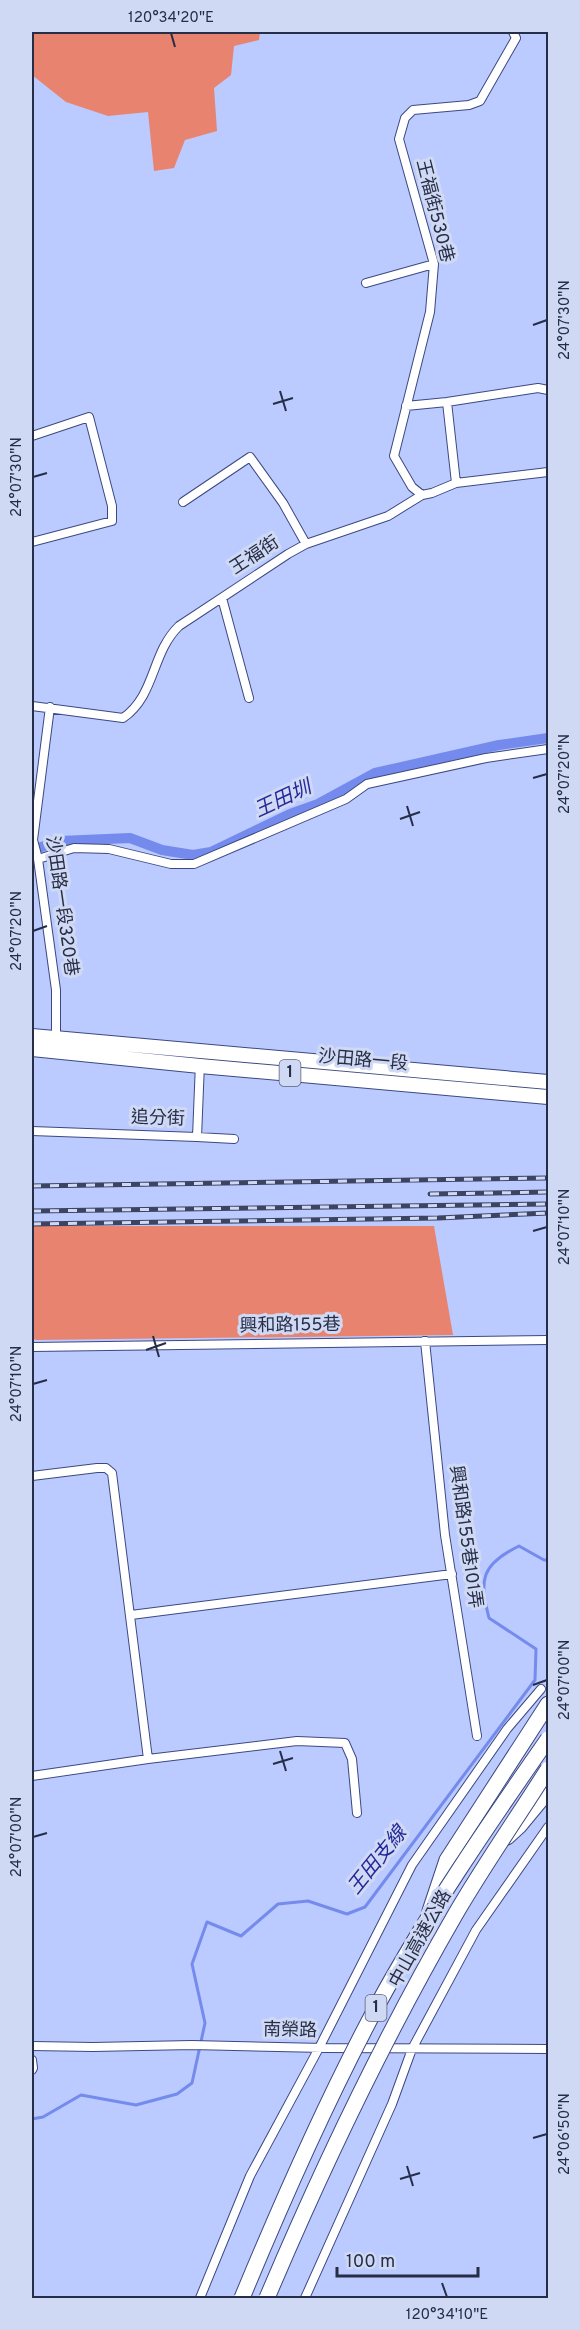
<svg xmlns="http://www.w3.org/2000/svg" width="580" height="2330" font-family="Overpass,'Noto Sans TC',sans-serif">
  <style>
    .green { fill: #e8836f }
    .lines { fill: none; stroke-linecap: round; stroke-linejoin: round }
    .stream { stroke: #748bed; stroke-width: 3 }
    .canal { stroke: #748bed; stroke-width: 10 }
    .minor-casing { stroke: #3c4980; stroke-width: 10 }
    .primary-casing { stroke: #3c4980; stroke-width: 16 }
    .motorway-casing { stroke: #3c4980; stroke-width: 17 }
    .minor { stroke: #fff; stroke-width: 8 }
    .primary { stroke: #fff; stroke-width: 14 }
    .motorway { stroke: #fff; stroke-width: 15 }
    .rail-casing { stroke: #3c4461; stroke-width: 5 }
    .rail { stroke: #d0d9f3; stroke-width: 3; stroke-dasharray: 9; stroke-linecap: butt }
    .motorway-bridge-casing { stroke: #3c4980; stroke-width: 17; stroke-linecap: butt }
    .motorway-bridge { stroke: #fff; stroke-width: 15 }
    .ticks { fill: none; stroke: #262d46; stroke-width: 2 }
    .labels { text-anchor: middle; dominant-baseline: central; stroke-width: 6; stroke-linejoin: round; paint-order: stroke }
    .shield { fill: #d0d9f3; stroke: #59617a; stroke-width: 1.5 }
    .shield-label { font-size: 16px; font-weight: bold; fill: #262d46 }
    .street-label { font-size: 18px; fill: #262d46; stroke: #d0d9f3 }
    .water-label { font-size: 20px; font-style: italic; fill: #25299a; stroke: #d0d9f3 }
    .neatline { fill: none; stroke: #262d46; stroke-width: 2 }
    .ticks-label { font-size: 15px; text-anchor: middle; fill: #262d46 }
  </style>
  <rect width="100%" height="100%" fill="#bbcaff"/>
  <path class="green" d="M32,32H260L259,40L234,46L231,75L214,88L217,131L185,140L174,168L154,171L148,112L108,116L66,102L32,75Z
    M32,1226H434L453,1335L36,1340L32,1338Z"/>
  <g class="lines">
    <path class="stream" d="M32,2119L43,2117L81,2095L136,2105L177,2094L192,2083L205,2023L192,1964L207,1922L241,1936L278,1904L308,1901L347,1914L365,1907L535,1680L536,1649L489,1618C479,1579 481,1565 519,1546L544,1560H548"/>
    <path class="canal" d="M32,850L60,841L130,838L162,850L193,855L211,852L290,814L318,804L375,773L499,745L548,738"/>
    <g class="minor-casing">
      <path id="minor" d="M366,283L434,264
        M447,402L456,483
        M406,406L447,402L538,388L548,390
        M32,436L89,417L112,506V521L32,542
        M422,495L412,487L394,456L430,312L434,264L399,139L405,118L413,110L469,105L480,101L516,38L513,32
        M183,502L250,457L283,503L306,544
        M222,598L249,698
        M32,706L123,718C156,695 151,653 179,626L288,554L306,544L388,516L422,495L432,493L456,483L548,472
        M50,707L33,840L38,859L56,990V1038
        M38,859L74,848L109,849L171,864H194L346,799L367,784L486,758L548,749
        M32,1131L197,1137L200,1063
        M197,1137L234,1139
        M425,1341L445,1535L477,1736
        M32,1347L548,1340
        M32,1476L97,1468H106L112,1473L148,1759
        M131,1615L452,1574
        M32,1776L148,1759L297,1741L345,1743L352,1759L357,1813
        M32,2046L93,2047L192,2045L324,2048L548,2049
        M32,2060L33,2068L32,2070
        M200,2298L250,2176L319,2048L412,1865L507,1729L541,1689
        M305,2298L392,2104L412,2049L476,1930L548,1827"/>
    </g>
    <g class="primary-casing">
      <path id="primary" d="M32,1036L548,1082
        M32,1049L200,1066L548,1097"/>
    </g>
    <g class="motorway-casing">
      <path id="motorway" d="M507,1837L519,1826L548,1791
        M430,1911L447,1860L548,1704"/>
    </g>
    <use href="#minor" class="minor"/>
    <use href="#primary" class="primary"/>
    <use href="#motorway" class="motorway"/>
    <g class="rail-casing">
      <path id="rail" d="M32,1186L548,1178
        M430,1194L548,1192
        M32,1211L548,1204
        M32,1224L438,1218L548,1213"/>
    </g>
    <use href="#rail" class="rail"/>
    <g class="motorway-bridge-casing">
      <path id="motorway-bridge" d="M242,2298C283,2199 326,2101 377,2006C427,1914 488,1825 548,1739
        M267,2298C322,2168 384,2038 455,1915C484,1865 517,1818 548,1769"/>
    </g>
    <use href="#motorway-bridge" class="motorway-bridge"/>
  </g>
  <path class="ticks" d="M171,33L175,47M533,325L547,320M280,391L286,411M273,404L293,398M33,477L47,473M533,778L547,774M407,806L413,826M400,819L420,812M33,931L47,926M533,1231L547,1227M153,1336L159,1357M146,1350L166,1343M33,1384L47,1380M533,1685L547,1680M280,1751L286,1771M273,1764L293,1758M33,1837L47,1833M533,2138L547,2134M407,2166L413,2186M400,2179L420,2173M442,2283L447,2297"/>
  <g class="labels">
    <g class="shield">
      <rect x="279.5" y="1060" width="21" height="26" rx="4.5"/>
      <rect x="365.5" y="1995" width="21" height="26" rx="4.5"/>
    </g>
    <g class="shield-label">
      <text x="290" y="1073">1</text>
      <text x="376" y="2008">1</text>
    </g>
    <g class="street-label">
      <text transform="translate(434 211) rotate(76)">王福街530巷</text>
      <text transform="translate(255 556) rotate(-33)">王福街</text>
      <text transform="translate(61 906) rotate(82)">沙田路一段320巷</text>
      <text transform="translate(363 1061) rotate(5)">沙田路一段</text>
      <text transform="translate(158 1119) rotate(2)">追分街</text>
      <text transform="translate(290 1326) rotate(-1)">興和路155巷</text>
      <text transform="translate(465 1537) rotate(82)">興和路155巷101弄</text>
      <text transform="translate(421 1939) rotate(-61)">中山高速公路</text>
      <text transform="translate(290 2031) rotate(1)">南榮路</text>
    </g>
    <g class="water-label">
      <text transform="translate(283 800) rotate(-25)">王田圳</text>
      <text transform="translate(378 1861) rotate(-51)">王田支線</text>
    </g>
  </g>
  <rect width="580" height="2330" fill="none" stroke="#d0d9f3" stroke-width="66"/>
  <path d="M337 2267v9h141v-9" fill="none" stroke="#262d46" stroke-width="3"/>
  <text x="346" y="2267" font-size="18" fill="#262d46" stroke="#d0d9f3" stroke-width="4.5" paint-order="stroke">100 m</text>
  <rect x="33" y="33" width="514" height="2264" class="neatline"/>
  <g class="ticks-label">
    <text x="171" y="22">120°34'20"E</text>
    <text transform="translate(564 320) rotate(-90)" y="5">24°07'30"N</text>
    <text transform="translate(16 477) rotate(-90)" y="5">24°07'30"N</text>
    <text transform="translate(564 774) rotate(-90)" y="5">24°07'20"N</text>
    <text transform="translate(16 931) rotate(-90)" y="5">24°07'20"N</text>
    <text transform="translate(564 1227) rotate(-90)" y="5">24°07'10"N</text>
    <text transform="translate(16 1384) rotate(-90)" y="5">24°07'10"N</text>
    <text transform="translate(564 1680) rotate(-90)" y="5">24°07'00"N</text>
    <text transform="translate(16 1837) rotate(-90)" y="5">24°07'00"N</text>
    <text transform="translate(564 2134) rotate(-90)" y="5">24°06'50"N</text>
    <text x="447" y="2319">120°34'10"E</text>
  </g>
</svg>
